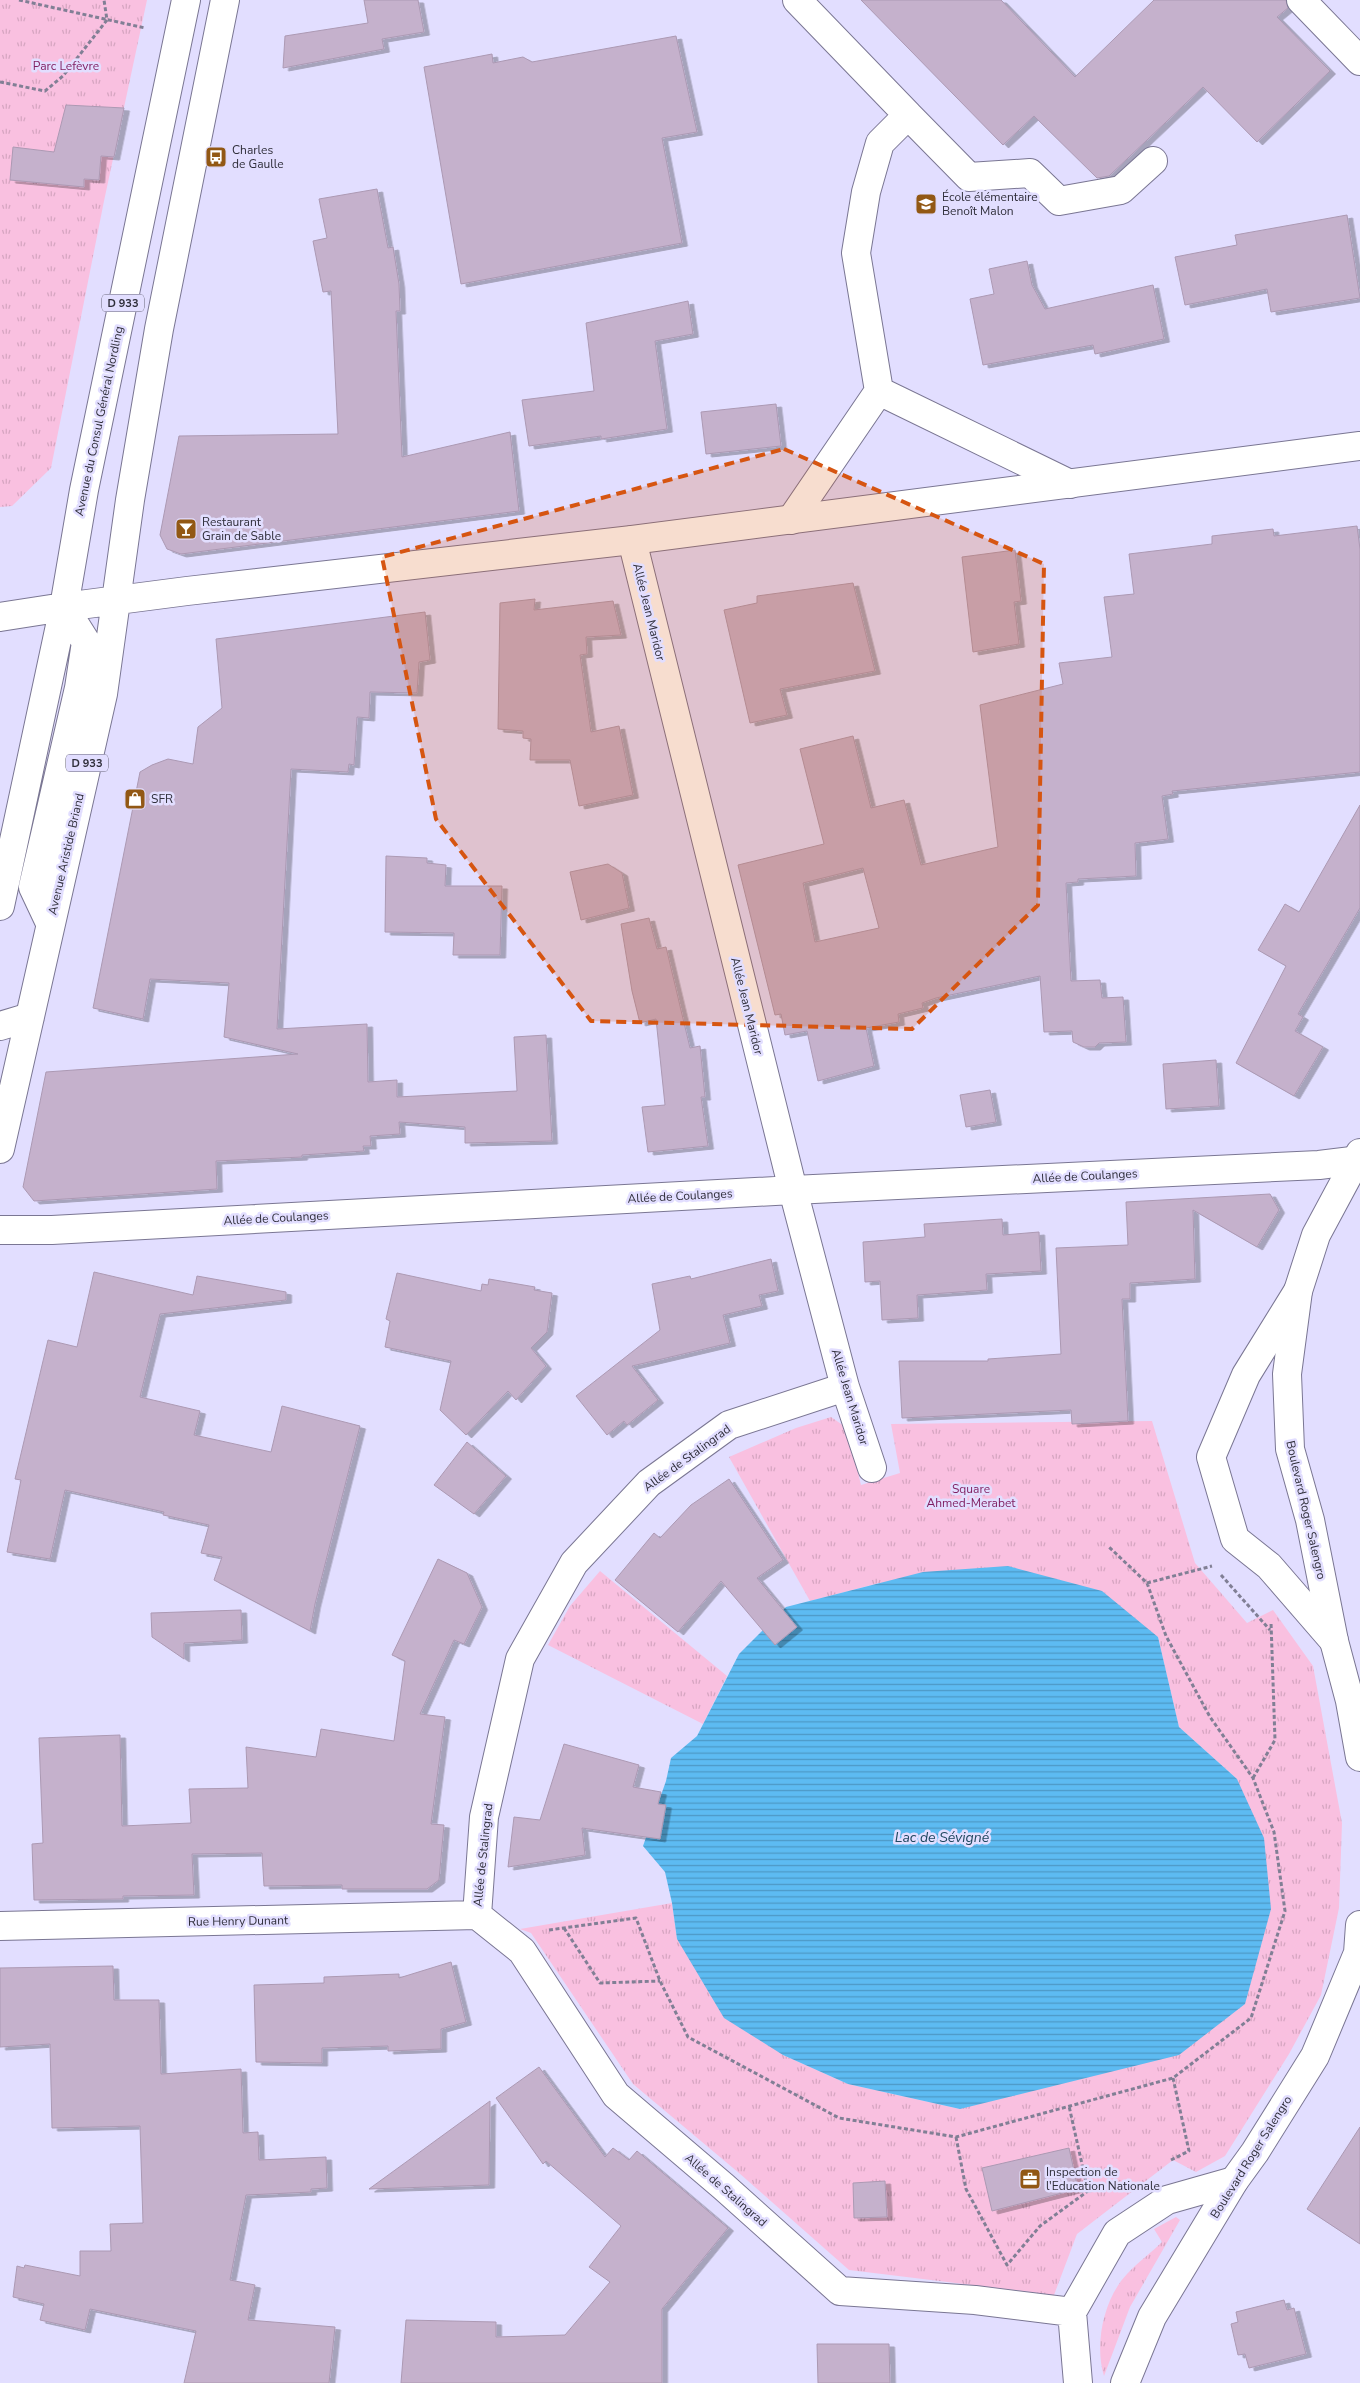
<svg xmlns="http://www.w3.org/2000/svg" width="1360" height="2383" font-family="'Nunito Sans',sans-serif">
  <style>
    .grass { fill: url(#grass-tufts) }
    .water { fill: url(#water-rules) }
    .building { fill: #c5b1cc; stroke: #ac99b3; fill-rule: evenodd; filter: url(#shadow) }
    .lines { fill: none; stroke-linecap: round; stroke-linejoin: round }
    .minor-casing { stroke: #7a7693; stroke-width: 30 }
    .major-casing { stroke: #7a7693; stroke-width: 30 }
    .path { stroke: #817f95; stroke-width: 3; stroke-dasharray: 4 2.5; stroke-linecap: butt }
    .minor { stroke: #fff; stroke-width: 28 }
    .major { stroke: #fff; stroke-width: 28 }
    .marked { fill: #d65511; fill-opacity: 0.2; stroke: #d65511; stroke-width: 4; stroke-dasharray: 10 6; stroke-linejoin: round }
    .labels { text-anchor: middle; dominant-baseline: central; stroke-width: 5; stroke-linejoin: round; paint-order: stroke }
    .shield { fill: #e2deff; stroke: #656375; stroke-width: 1 }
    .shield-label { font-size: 11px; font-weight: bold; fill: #2f2e3a }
    .park-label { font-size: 12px; fill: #7f1d60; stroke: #e2deff }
    .poi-label { font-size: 12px; fill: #2f2e3a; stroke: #e2deff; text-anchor: start }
    .street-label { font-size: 12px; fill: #2f2e3a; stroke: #e2deff }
    .water-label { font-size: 14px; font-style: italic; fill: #214860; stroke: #e2deff }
  </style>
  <defs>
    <pattern id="grass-tufts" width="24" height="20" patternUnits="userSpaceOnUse" patternTransform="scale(1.25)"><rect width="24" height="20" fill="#f9c0e0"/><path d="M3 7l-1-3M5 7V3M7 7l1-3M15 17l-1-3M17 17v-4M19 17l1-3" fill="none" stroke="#d6a5c1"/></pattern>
    <pattern id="water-rules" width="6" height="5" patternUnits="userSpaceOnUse" patternTransform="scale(1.25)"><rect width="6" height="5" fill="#5dbbf2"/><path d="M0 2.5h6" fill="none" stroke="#4d98c5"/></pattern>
    <filter id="shadow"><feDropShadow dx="5.5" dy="3" stdDeviation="0" flood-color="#0004"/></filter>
  </defs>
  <rect width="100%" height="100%" fill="#e2deff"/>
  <path class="grass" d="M0,0H147L104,201L51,468L12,506L0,507Z
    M831,1417L847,1428L861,1485L900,1473L891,1424L1152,1421L1195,1563L1247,1623L1273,1610L1313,1666L1342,1823L1339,1908L1321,1995L1289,2054L1225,2156L1196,2172L1173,2160L1077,2234L1054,2295L849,2270L739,2173L633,2084L531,1933L520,1929L672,1903L677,1939L783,2055L848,2084L960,2109L1237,1779L1179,1727L1158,1637L879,1583L810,1601L729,1457L796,1428Z
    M600,1571L727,1676L703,1724L548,1645L570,1606Z
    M1176,2217L1180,2220L1130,2307L1104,2376C1094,2344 1104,2298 1127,2274C1138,2262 1151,2253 1162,2242L1154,2229Z"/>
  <path class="water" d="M1008,1566L1102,1591L1158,1637L1179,1727L1237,1779L1264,1838L1271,1909L1245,2004L1179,2055L960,2109L848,2084L783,2055L724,2018L677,1939L672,1903L665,1872L643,1846L666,1781L671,1758L697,1736L739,1654L786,1607L923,1572Z"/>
  <path class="building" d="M364,0H418L424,32L382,39L384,49L283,68L285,36L368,23Z
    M861,0H1001L1075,77L1154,0H1286L1288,8L1277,17L1330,71L1257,142L1203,87L1109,176L1097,178L1034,116L1003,145Z
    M676,36L697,132L662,138L682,243L461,284L424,67L492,54L493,63L523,57L532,62Z
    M66,105L124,108L114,157L101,156L99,180L84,179V187L10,180L13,147L54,152Z
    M377,189L388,248L393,247L399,284L400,311H396L402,457L510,432L519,511L181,554L167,549L160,535L179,436L338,434L331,291L323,292L313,241L327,238L319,199Z
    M1347,215L1360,298L1271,312L1267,289L1185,305L1175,257L1237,245L1235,235Z
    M1027,261L1032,285L1045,309L1153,285L1164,339L1095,354L1093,345L983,365L970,299L994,294L989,269Z
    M688,301L693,334L655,341L667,429L601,439V436L529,446L522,400L594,391L586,323Z
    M776,404L781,446L706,454L701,412Z
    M1357,526L1360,549V772L1172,791L1173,794L1162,796L1168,839L1135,843L1136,876L1078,879V882L1066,883L1071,981L1100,980L1102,998L1123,997L1126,1042L1099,1043L1095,1047H1084L1073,1042L1072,1031L1044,1032L1040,976L936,998L922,1003L923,1008L898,1014L899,1022L866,1028L874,1066L818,1081L807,1031L785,1035L781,1014L775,1015L738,865L824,844L800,749L853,736L871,808L904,800L921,865L998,847L980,705L1063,684L1059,663L1112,657L1104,597L1134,594L1129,554L1212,544V536L1273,529L1274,536ZM863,868L879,928L815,942L803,883Z
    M1015,550L1021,601L1014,602L1019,644L973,652L962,557Z
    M853,583L875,671L780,689L787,715L750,723L724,610L757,603V596Z
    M535,599L534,610L613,601L621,635L586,637L587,654L580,655L591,732L619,726L633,795L579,806L570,760H530L531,739L523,738V731L498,729L500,603Z
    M425,612L430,660L419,662L417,693L370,692L369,718L357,717L354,765L349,764L348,772L291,769L277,1029L367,1024L368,1082L397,1080V1097L517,1091L514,1037L546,1035L552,1141L465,1143V1127L399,1122L400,1134L370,1136L371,1146H363L364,1151L302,1155V1157L216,1161L217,1189L34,1201L23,1187L46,1072L298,1054L224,1037L229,983L150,979L143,1019L93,1008L140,772L152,765L168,759L193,764L198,727L222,708L216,639Z
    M1360,805V908L1298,1014L1303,1017L1295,1031L1323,1047L1294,1096L1236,1063L1286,966L1258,950L1285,904L1299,912Z
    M386,856L427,858V863L446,865L445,886H502L500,955H453L454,933L385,932Z
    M608,864L622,873L629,908L581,920L570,872Z
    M649,918L657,949L666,947L690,1048L700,1046L705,1097H701L708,1146L648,1152L642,1107L665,1105L656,1019L640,1023L632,991L621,924Z
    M1216,1060L1219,1106L1166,1109L1163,1064Z
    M990,1090L996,1122L966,1127L960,1095Z
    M1270,1194L1279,1210L1257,1247L1193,1210L1195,1279L1130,1283V1299H1122L1128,1421L1072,1424L1071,1410L902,1418L899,1361H988V1359L1061,1354L1056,1248L1128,1245L1126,1202Z
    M1002,1219L1003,1235L1039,1232L1041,1271L986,1274L987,1290L917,1295L918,1318L882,1320L880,1281L865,1282L863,1242L925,1237L924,1224Z
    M771,1259L778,1291L759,1295L762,1306L723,1315L730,1343L632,1366L658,1400L627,1425L624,1421L607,1435L576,1396L660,1330L652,1284L690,1276L691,1279Z
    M94,1272L193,1295L197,1276L286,1292V1300L160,1314L140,1397L200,1411L194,1435L271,1452L282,1406L360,1426L315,1604L310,1631L214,1580L222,1557L201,1553L209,1525L163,1515L164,1512L65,1490L50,1559L7,1552L21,1480L15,1479L48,1340L77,1347Z
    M397,1273L481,1291L482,1284L488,1285L489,1279L535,1287L534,1290L552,1293L547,1332L531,1348L546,1366L516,1400L508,1391L466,1435L440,1410L451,1361L385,1347L390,1321L386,1319Z
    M467,1442L506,1476L474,1514L434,1485Z
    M729,1479L783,1560L757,1578L797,1627L775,1645L721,1581L678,1632L615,1580L654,1533L660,1538L691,1505Z
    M438,1559L467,1573L482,1607L464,1644L454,1640L420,1714L445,1717L431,1824L444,1825L439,1880L427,1889H342V1885L264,1886L262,1853L192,1854L194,1895L123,1896V1899L34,1900L32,1844L43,1843L39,1738L120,1735L122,1826L191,1823L189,1789L248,1788L246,1747L316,1757L321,1729L394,1741L405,1661L392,1655Z
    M241,1610L242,1640L184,1643V1659L152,1637L151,1613Z
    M564,1744L639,1765L633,1787L661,1792L658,1804L666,1805L660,1839L582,1828L585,1855L508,1867L514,1817L540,1820Z
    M451,1962L466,2022L441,2029V2049L388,2051V2046L322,2048V2063L256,2062L254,1985L324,1983V1977L399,1974V1978Z
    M113,1966L114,2000H159L161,2074L241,2069L243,2133L258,2132L259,2160L326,2157L327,2188L311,2189V2192L246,2195L230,2280L255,2285L248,2320L335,2327L329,2383H184L196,2331L90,2309L85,2330L40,2320L44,2304L13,2297L17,2266L24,2268L25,2265L80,2276V2251H111L110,2224L143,2223L140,2126L52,2128L50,2044L0,2047V1968Z
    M539,2067L605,2157L613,2148L629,2160L637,2151L728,2228L662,2309V2383H401L406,2320L496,2322V2337L565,2335L610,2282L589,2267L621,2226L546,2161L543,2164L496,2098Z
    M490,2101L489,2185L369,2189Z
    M1360,2127V2244L1307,2209Z
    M1069,2148L1078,2189L992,2211L982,2168Z
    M885,2181L887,2217L854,2218L853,2183Z
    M1284,2300L1287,2310L1294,2308L1306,2354L1249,2368L1245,2354L1238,2355L1231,2324L1238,2322L1236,2312Z
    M817,2344H889L890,2383H818Z"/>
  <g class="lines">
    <g class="minor-casing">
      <path id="minor" d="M797,0L908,115
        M1301,0L1360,61
        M879,391L1070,484
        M791,520L879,391L856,253L866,192L880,143L908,115L969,177L1030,173L1059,201L1121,190L1153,161
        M632,540L793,1190L845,1387L872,1468
        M0,1230H52L793,1190L1319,1165L1360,1160
        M1298,1291L1246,1375L1211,1457L1235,1539L1269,1566L1334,1641
        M477,1915L522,1951L616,2095L724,2187L840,2291L975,2300L1072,2312
        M477,1915L484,1817L520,1659L574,1563L649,1483L729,1425L845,1387
        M0,1926L477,1915
        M1078,2383L1072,2312L1117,2233L1167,2200L1234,2181"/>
    </g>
    <g class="major-casing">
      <path id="major" d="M0,617L64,607L187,591L632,540L1360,446
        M0,906L64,607L84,490L186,0
        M50,923L33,887L79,688L86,642L64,607
        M0,1026L30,1017
        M0,1149L103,694L130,500L159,329L225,0
        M1360,1153L1316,1235L1298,1291L1287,1374L1290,1449L1310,1520L1334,1641L1350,1701L1360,1757
        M1125,2383L1152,2317L1234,2181L1255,2152L1315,2056L1358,1953L1360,1925"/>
    </g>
    <path class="path" d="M19,0L145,28
      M0,82L45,91L63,76L107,20L104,0
      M1221,1575L1270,1630
      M1147,1583L1212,1566
      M1253,1778L1275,1740L1271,1622
      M564,1928L600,1983L660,1981
      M549,1930L636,1918L660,1981L688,2037L839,2118L956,2137L1173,2078L1251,2018L1285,1911L1274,1832L1253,1778L1210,1717L1166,1636L1147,1583L1109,1547
      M956,2137L966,2189L1007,2265L1040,2226L1088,2191L1069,2106
      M1171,2160L1189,2151L1173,2078
      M1088,2191L1119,2188"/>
    <use href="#minor" class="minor"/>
    <use href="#major" class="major"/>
  </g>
  <path class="marked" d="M784,449L1044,564L1038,905L912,1029L591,1021L436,819L382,557Z"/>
  <defs>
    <g id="bus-square" transform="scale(1.125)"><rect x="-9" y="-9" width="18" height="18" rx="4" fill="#925814" stroke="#e2deff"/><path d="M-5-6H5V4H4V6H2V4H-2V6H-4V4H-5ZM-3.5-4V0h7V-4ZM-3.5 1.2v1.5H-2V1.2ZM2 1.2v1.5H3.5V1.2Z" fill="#fff"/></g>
    <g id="school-square" transform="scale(1.125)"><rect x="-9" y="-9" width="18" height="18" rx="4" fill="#925814" stroke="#e2deff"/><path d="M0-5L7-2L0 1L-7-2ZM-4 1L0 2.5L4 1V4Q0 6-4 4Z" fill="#fff"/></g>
    <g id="bar-square" transform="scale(1.125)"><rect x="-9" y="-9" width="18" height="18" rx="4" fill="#925814" stroke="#e2deff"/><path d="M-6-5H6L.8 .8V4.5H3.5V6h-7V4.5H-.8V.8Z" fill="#fff"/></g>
    <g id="shop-square" transform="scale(1.125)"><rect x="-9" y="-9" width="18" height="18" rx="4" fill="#925814" stroke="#e2deff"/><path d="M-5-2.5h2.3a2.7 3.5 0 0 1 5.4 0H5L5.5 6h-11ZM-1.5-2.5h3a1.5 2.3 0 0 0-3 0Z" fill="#fff"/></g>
    <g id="office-square" transform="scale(1.125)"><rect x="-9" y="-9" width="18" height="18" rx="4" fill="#925814" stroke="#e2deff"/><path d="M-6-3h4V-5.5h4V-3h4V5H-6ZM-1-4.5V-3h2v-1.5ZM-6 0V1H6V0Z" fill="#fff"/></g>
  </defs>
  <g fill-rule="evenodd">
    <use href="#bus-square" x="216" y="157"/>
    <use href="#school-square" x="926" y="204"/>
    <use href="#bar-square" x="186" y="529"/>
    <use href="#shop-square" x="135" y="799"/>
    <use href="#office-square" x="1030" y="2179"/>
  </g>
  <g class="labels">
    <g class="shield">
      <rect x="102" y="294.5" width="42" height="17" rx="4"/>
      <rect x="66" y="754.5" width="42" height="17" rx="4"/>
    </g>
    <g class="shield-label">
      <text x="123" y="303">D 933</text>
      <text x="87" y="763">D 933</text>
    </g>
    <g class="park-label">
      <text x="66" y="66">Parc Lefèvre</text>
      <text x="971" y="1489">Square<tspan x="971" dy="14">Ahmed-Merabet</tspan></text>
    </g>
    <g class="poi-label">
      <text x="232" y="150">Charles<tspan x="232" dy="14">de Gaulle</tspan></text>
      <text x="942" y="197">École élémentaire<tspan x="942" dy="14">Benoît Malon</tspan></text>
      <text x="202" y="522">Restaurant<tspan x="202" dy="14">Grain de Sable</tspan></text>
      <text x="151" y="799">SFR</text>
      <text x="1046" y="2172">Inspection de<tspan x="1046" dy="14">l'Education Nationale</tspan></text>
    </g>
    <g class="street-label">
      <text transform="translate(99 421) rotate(-78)">Avenue du Consul Général Nordling</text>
      <text transform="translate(649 612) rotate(76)">Allée Jean Maridor</text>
      <text transform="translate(66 854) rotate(-77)">Avenue Aristide Briand</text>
      <text transform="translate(747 1006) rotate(76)">Allée Jean Maridor</text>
      <text transform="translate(1085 1176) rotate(-3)">Allée de Coulanges</text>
      <text transform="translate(680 1196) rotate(-3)">Allée de Coulanges</text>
      <text transform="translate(276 1218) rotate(-3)">Allée de Coulanges</text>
      <text transform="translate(850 1397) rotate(73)">Allée Jean Maridor</text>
      <text transform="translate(687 1458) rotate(-36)">Allée de Stalingrad</text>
      <text transform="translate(1306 1510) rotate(77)">Boulevard Roger Salengro</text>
      <text transform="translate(483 1855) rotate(-84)">Allée de Stalingrad</text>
      <text transform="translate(238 1921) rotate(-1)">Rue Henry Dunant</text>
      <text transform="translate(1251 2157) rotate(-58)">Boulevard Roger Salengro</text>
      <text transform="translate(726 2190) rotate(41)">Allée de Stalingrad</text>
    </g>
    <g class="water-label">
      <text x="942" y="1837">Lac de Sévigné</text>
    </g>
  </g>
</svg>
